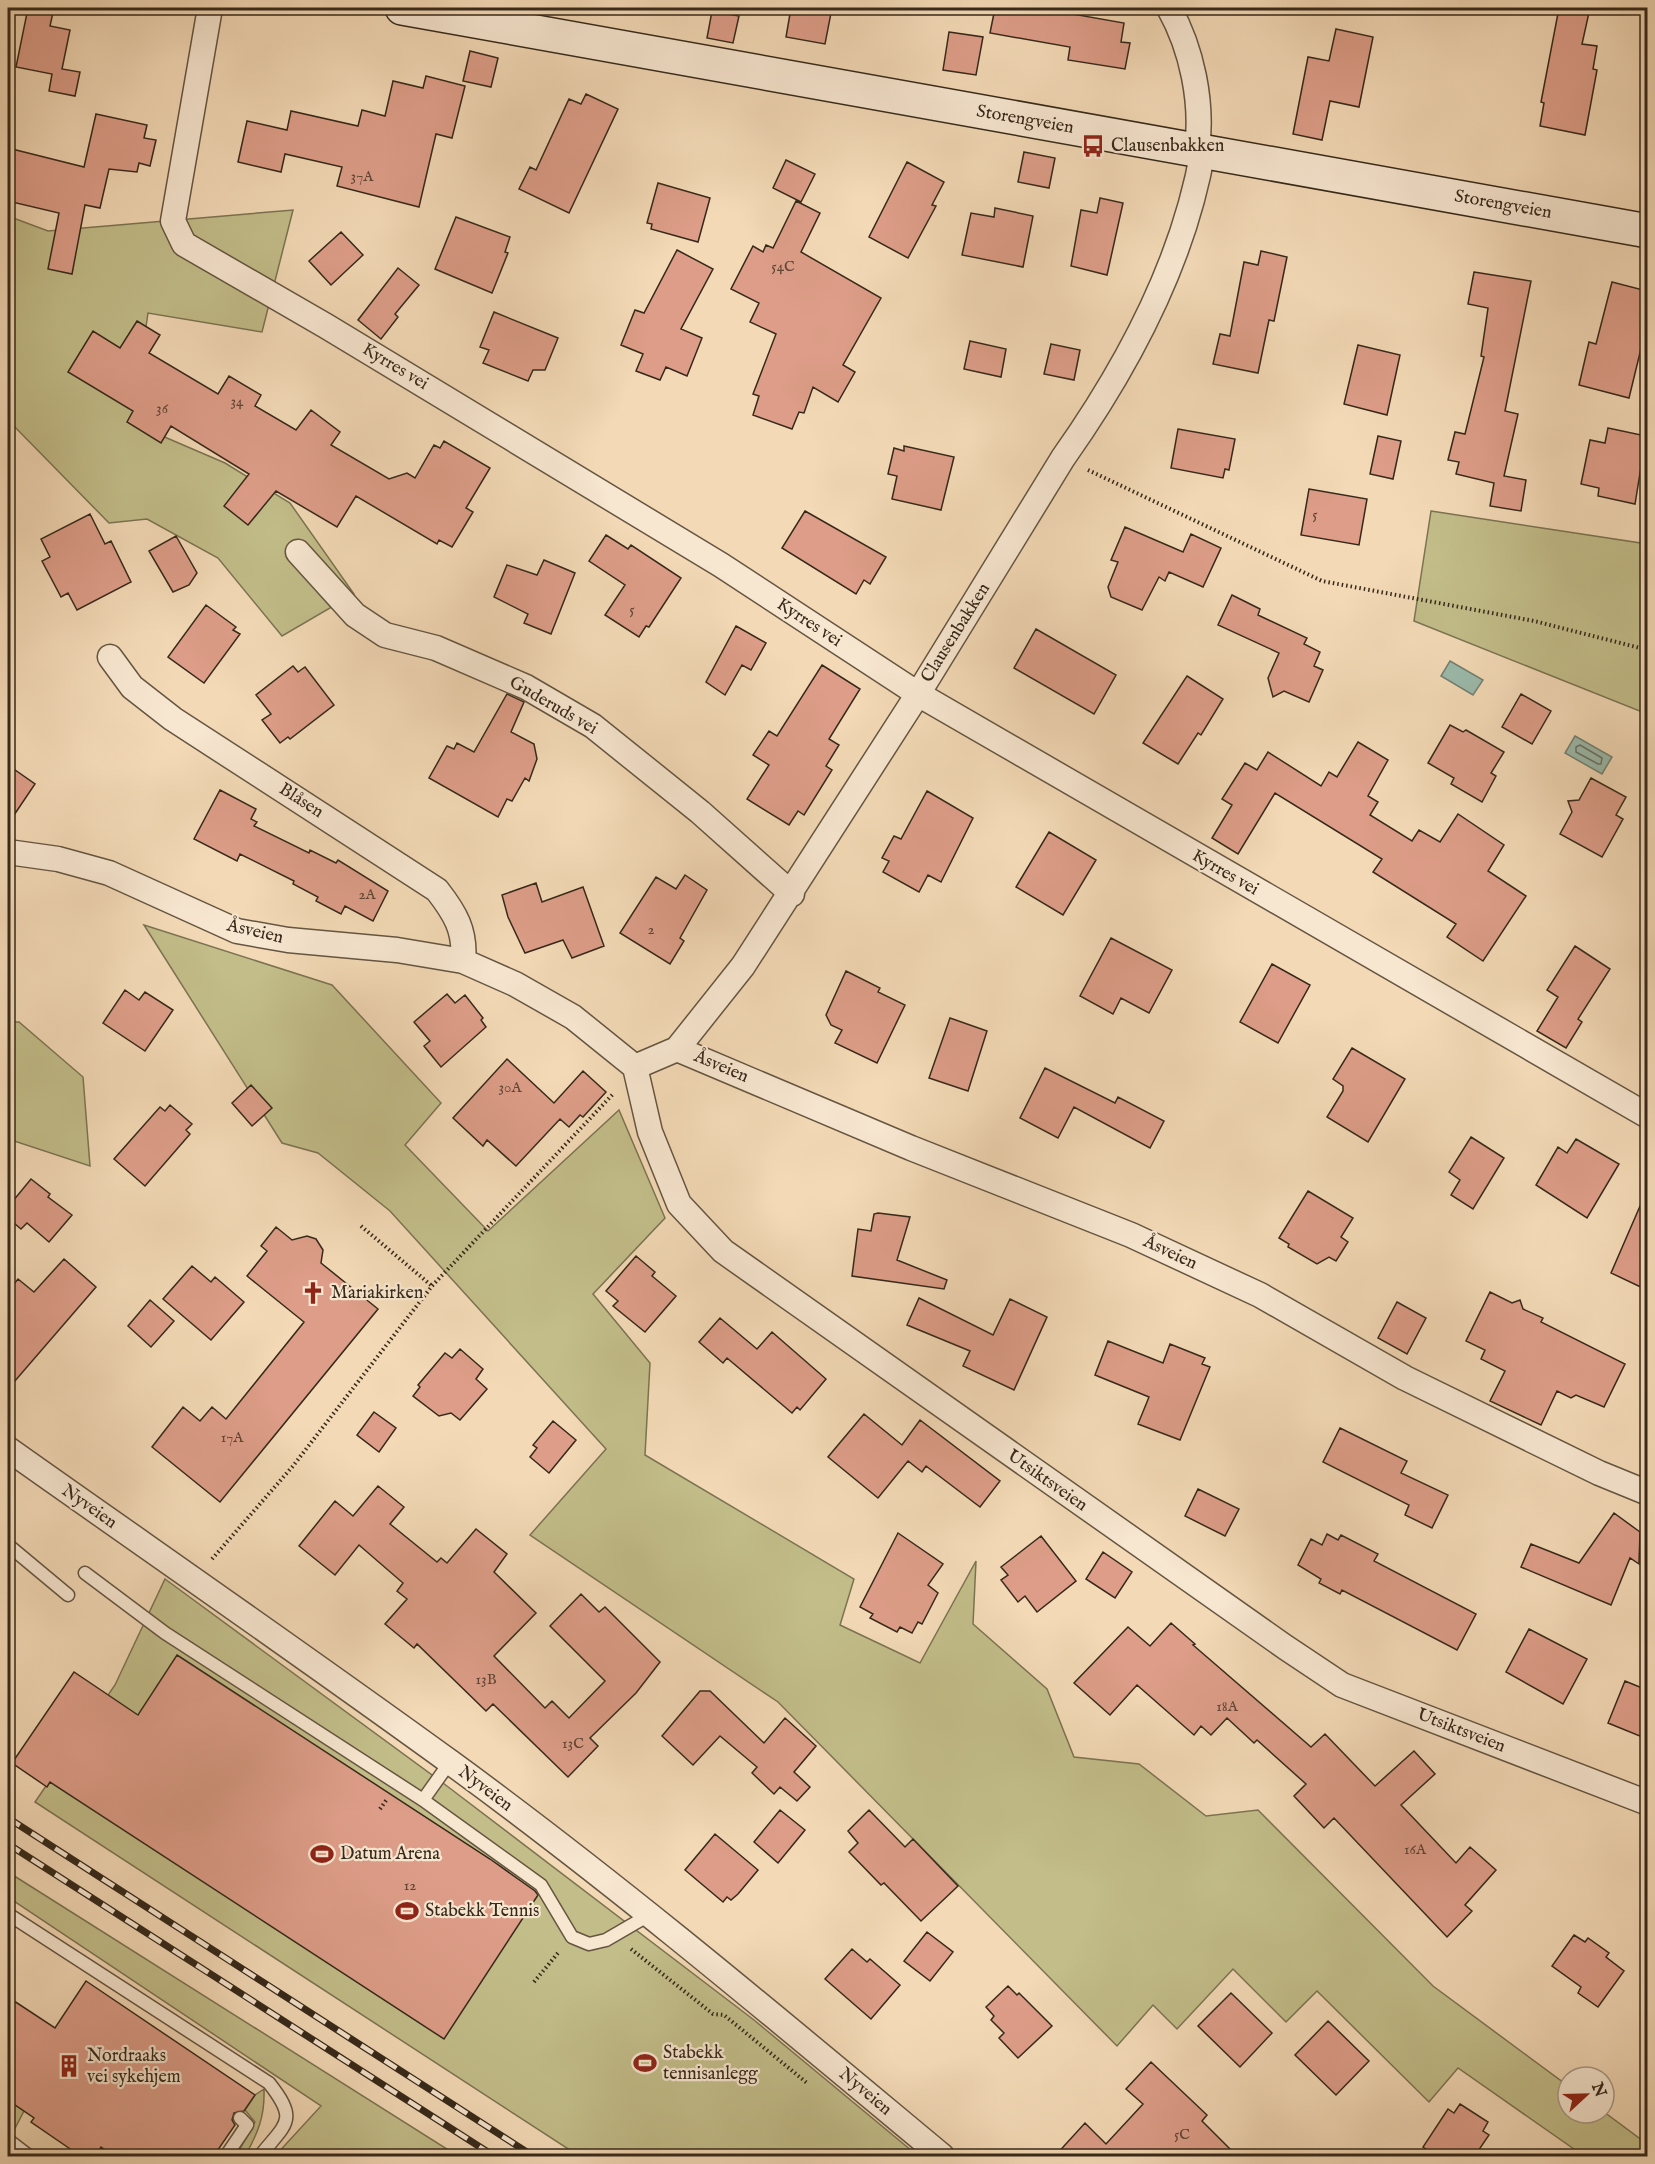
<svg xmlns="http://www.w3.org/2000/svg" width="1655" height="2164" font-family="'IM FELL English',serif">
  <style>
    .green { fill: #c2bd89; stroke: #7c7352; stroke-width: 1.5 }
    .water { fill: #9bbaac; stroke: #738072; stroke-width: 1.5 }
    .lines { fill: none; stroke-linecap: round; stroke-linejoin: round }
    .shore { stroke: #687263; stroke-width: 1.5 }
    .building { fill: #dd9d88; stroke: #36291a; stroke-width: 1.5 }
    .service-casing { stroke: #655541; stroke-width: 15 }
    .minor-casing { stroke: #655541; stroke-width: 27 }
    .secondary-casing { stroke: #36291a; stroke-width: 36 }
    .path { stroke: #36291a; stroke-width: 4; stroke-dasharray: 1.5 3; stroke-linecap: butt }
    .service { stroke: #f7e6d0; stroke-width: 12 }
    .minor { stroke: #f7e6d0; stroke-width: 24 }
    .secondary { stroke: #f7e6d0; stroke-width: 33 }
    .rail-casing { stroke: #36291a; stroke-width: 7 }
    .rail { stroke: #f7e6d0; stroke-width: 4.5; stroke-dasharray: 14; stroke-linecap: butt }
    .labels { text-anchor: middle; dominant-baseline: central; stroke-width: 4.5; stroke-linejoin: round; paint-order: stroke }
    .number-label { font-size: 15px; fill: #604636 }
    .street-label { font-size: 18px; fill: #36291a; stroke: #f7e6d0 }
    .poi-label { font-size: 18px; fill: #36291a; stroke: #f7e6d0; text-anchor: start }
  </style>
  <rect width="100%" height="100%" fill="#f3d9b6"/>
  <filter id="stains"><feTurbulence type="fractalNoise" baseFrequency=".00333" numOctaves="4"/><feColorMatrix values="0 0 0 0 .2 0 0 0 0 .09 0 0 0 0 .02 0 0 0 .5 -.17"/></filter>
  <radialGradient id="worn" r=".72"><stop offset=".6" stop-color="#630" stop-opacity="0"/><stop offset="1" stop-color="#630" stop-opacity=".3"/></radialGradient>
  <path class="green" d="M293,210L262,332L148,313L132,423L225,463L290,503L354,594L282,636L218,558L147,519L109,523L8,420V216L48,231Z
    M1431,511L1647,544V714L1414,621Z
    M144,925L332,985L441,1103L405,1145L488,1231L619,1110L665,1218L593,1294L650,1363L645,1455L854,1579L840,1625L920,1663L976,1561L973,1624L1047,1689L1074,1757L1139,1764L1206,1816L1258,1810L1433,1986L1568,2086V2113L1604,2112L1647,2144V2156H1584L1458,2068L1429,2102L1317,1991L1286,2022L1233,1969L1177,2029L1153,2005L1117,2046L778,1702L530,1535L606,1449L390,1211L318,1153L282,1143Z
    M8,1022H19L83,1077L90,1166L8,1139Z
    M165,1579L443,1783L754,2020L918,2156H579L35,1802L115,1685Z
    M8,1872L458,2156H275L321,2106L8,1897Z
    M264,2089C265,2116 258,2133 245,2156H236L255,2122L245,2110L255,2095Z
    M8,2100L24,2111L13,2132L8,2128Z"/>
  <path class="water" d="M1450,661L1483,680L1473,695L1441,676Z
    M1575,736L1612,757L1602,774L1565,753Z"/>
  <g class="lines">
    <path class="shore" d="M1580,745L1602,758L1601,764H1598L1576,752V747Z"/>
  </g>
  <path class="building" d="M28,8H54L50,26L70,30L62,69L80,72L75,96L49,91L52,74L16,67Z
    M791,8H832L825,44L786,37Z
    M995,8H1062L1061,12L1124,23L1121,42L1130,43L1125,69L1068,60L1070,47L990,33Z
    M1559,8H1590L1582,44L1597,46L1593,69L1597,70L1585,135L1540,126L1544,103L1541,102Z
    M712,11L739,16L733,43L707,38Z
    M1336,29L1373,37L1359,107L1330,101L1322,140L1293,134L1308,57L1329,61Z
    M949,32L983,37L976,75L943,70Z
    M470,51L498,58L491,87L463,81Z
    M426,76L465,86L452,138L436,134L419,207L337,186L342,167L285,154L281,172L238,162L247,121L287,130L291,111L358,126L362,110L385,116L393,81L423,88Z
    M586,94L618,109L569,213L519,189L530,167L536,170L569,99L581,104Z
    M96,114L147,125L144,138L156,140L150,166L139,163L137,172L109,169L100,208L85,205L72,274L48,269L59,213L12,202L13,198L8,196V148L84,167Z
    M1024,152L1055,158L1049,188L1018,182Z
    M786,160L815,174L801,202L773,188Z
    M907,162L944,182L932,205L936,206L908,258L869,237Z
    M658,183L710,198L698,242L651,229L652,224L647,223Z
    M1100,198L1123,203L1107,275L1071,266L1081,210L1097,213Z
    M796,201L820,213L801,252L881,298L843,365L855,372L838,402L813,387L804,413L799,412L792,429L753,415L759,396L753,394L776,334L750,322L759,303L731,289L753,246L763,252L766,245L773,248Z
    M995,208L1033,216L1023,267L962,255L971,213L994,217Z
    M456,217L510,237L505,252L508,253L492,293L435,269Z
    M341,232L363,255L331,285L309,261Z
    M677,250L713,269L681,329L702,338L687,376L666,367L660,380L636,371L643,354L621,345L635,310L644,313Z
    M1261,251L1287,257L1274,321L1269,320L1258,373L1213,364L1220,334L1230,336L1244,262L1258,265Z
    M398,268L419,285L395,314L398,317L381,339L358,320Z
    M1474,272L1531,281L1505,411L1518,414L1504,476L1526,480L1521,511L1490,506L1494,483L1456,474L1459,462L1448,460L1455,432L1465,434L1484,357L1481,356L1488,308L1468,304Z
    M1612,282L1647,291V324L1629,398L1579,385L1589,342L1596,344Z
    M494,312L558,338L545,370H533L528,381L483,363L489,350L480,347Z
    M137,321L160,335L149,353L218,394L229,376L261,395L255,406L296,430L311,410L340,432L331,445L389,479L407,473L415,478L434,445L440,448L444,441L490,468L466,508L473,512L452,547L439,540L437,544L356,496L337,527L276,491L248,525L224,506L249,474L171,426L161,443L127,422L133,411L68,372L93,331L120,348Z
    M970,341L1006,349L1001,377L964,369Z
    M1051,344L1080,350L1074,380L1044,374Z
    M1358,345L1400,355L1387,415L1344,404Z
    M1608,428L1646,436L1635,504L1598,496L1599,488L1581,484L1590,440L1605,443Z
    M1178,429L1235,439L1229,470L1225,469L1223,478L1171,468Z
    M1378,436L1401,441L1393,479L1370,474Z
    M904,446L954,457L941,510L892,499L897,476L888,474L894,448L904,451Z
    M1309,489L1367,499L1359,545L1301,535Z
    M805,511L886,557L870,584L864,580L856,594L782,548Z
    M90,514L105,544L111,541L131,582L77,610L68,593L61,597L42,561L50,557L41,539Z
    M1125,527L1183,552L1191,534L1221,548L1203,587L1169,572L1165,581L1159,577L1142,610L1111,597L1108,587L1118,562L1111,560Z
    M606,535L628,549L631,545L681,578L649,627L646,626L639,637L605,615L625,585L589,561Z
    M176,536L197,573L189,585L173,592L149,551Z
    M544,560L575,573L551,634L524,623L528,614L494,597L507,565L537,575Z
    M1232,595L1260,609L1258,615L1307,638L1304,644L1320,652L1314,666L1323,670L1309,702L1284,691L1273,697L1268,678L1279,653L1218,625Z
    M206,605L236,627L233,630L240,634L204,683L168,657Z
    M736,626L766,643L751,670L742,665L725,695L706,682Z
    M1036,629L1116,675L1094,714L1014,668Z
    M822,665L860,689L829,739L839,745L826,766L832,770L804,815L798,811L789,825L747,799L769,765L753,755L769,731L777,736Z
    M293,666L298,672L305,667L334,705L290,739L288,737L280,743L262,720L271,714L256,695Z
    M1187,676L1223,699L1201,735L1198,733L1178,764L1143,743Z
    M507,694L524,702L511,732L534,744L537,759L529,781L525,778L512,801L507,799L498,817L429,778L447,746L454,749L457,743L474,752Z
    M1521,694L1551,711L1532,744L1502,727Z
    M1450,725L1463,732L1466,730L1504,752L1491,773L1496,776L1482,802L1451,784L1454,778L1428,763Z
    M1358,742L1388,760L1368,796L1378,802L1370,815L1412,841L1419,830L1440,842L1458,814L1504,845L1488,871L1526,896L1483,961L1447,937L1456,924L1373,872L1382,859L1275,793L1238,854L1212,838L1232,805L1222,799L1245,763L1257,770L1268,752L1321,786L1329,772L1337,777Z
    M8,765L35,784L8,824Z
    M1591,778L1626,797L1616,815L1623,819L1602,857L1560,834L1572,812L1568,801L1579,800Z
    M220,790L256,809L251,819L257,822L254,826L309,853L310,850L336,863L338,860L388,891L373,921L345,906L341,914L316,901L318,897L293,884L294,881L240,854L237,861L194,839Z
    M927,791L973,818L941,882L928,875L919,892L883,872L889,861L882,858L894,836L901,839Z
    M1049,832L1096,860L1063,915L1016,887Z
    M685,875L707,890L680,938L684,941L670,964L620,933L656,877L676,889Z
    M536,883L542,902L583,887L604,946L572,958L563,940L525,953L508,917L502,895Z
    M1111,938L1172,970L1149,1013L1121,998L1113,1014L1080,996Z
    M1575,946L1610,969L1578,1019L1582,1022L1566,1048L1537,1031L1558,997L1547,990Z
    M1272,964L1310,985L1278,1043L1240,1022Z
    M846,971L880,988L878,992L905,1005L877,1063L835,1043L842,1030L831,1025L826,1015Z
    M125,990L139,1000L145,992L173,1010L145,1051L103,1023Z
    M447,994L455,1003L465,995L483,1018L481,1020L486,1027L441,1067L424,1046L430,1041L414,1022Z
    M950,1018L987,1031L968,1091L929,1078Z
    M1352,1048L1405,1079L1368,1142L1327,1117L1343,1091V1086L1333,1079Z
    M507,1059L554,1103L583,1071L606,1092L583,1117L580,1115L569,1127L560,1119L516,1166L487,1140L483,1146L453,1118Z
    M1045,1068L1115,1103L1118,1097L1164,1121L1150,1148L1074,1107L1058,1138L1020,1118Z
    M251,1085L272,1108L252,1126L232,1103Z
    M170,1105L192,1124L186,1130L190,1134L145,1186L114,1159L160,1107L165,1111Z
    M1471,1137L1504,1158L1473,1209L1451,1195L1460,1180L1449,1172Z
    M1576,1139L1619,1164L1587,1218L1536,1185L1558,1147L1567,1153Z
    M31,1179L50,1194L48,1197L72,1215L49,1242L27,1223L21,1229L8,1218V1207Z
    M1647,1190V1290L1611,1273Z
    M1308,1191L1353,1218L1341,1237L1348,1242L1336,1261L1329,1257L1317,1264L1288,1247L1289,1244L1279,1238Z
    M878,1213L910,1217L897,1260L947,1280L944,1289L852,1276L858,1229L871,1231L874,1214Z
    M276,1227L292,1240L307,1236L316,1239L323,1250L321,1263L378,1309L220,1502L152,1447L183,1407L200,1421L212,1407L226,1419L304,1322L247,1276L267,1251L261,1246Z
    M636,1256L655,1272L652,1276L676,1296L645,1332L613,1306L618,1301L606,1291Z
    M64,1259L96,1287L8,1389V1291L18,1279L34,1292Z
    M192,1266L211,1282L215,1277L244,1302L211,1340L163,1299Z
    M1490,1292L1512,1303L1520,1300L1523,1309L1543,1318L1541,1322L1625,1364L1604,1407L1576,1395L1571,1398L1557,1391L1541,1425L1490,1401L1505,1371L1481,1359L1485,1350L1466,1341Z
    M919,1298L993,1335L1010,1299L1047,1317L1014,1390L963,1366L970,1351L907,1325Z
    M150,1300L174,1321L151,1347L128,1326Z
    M1397,1302L1426,1318L1407,1354L1378,1338Z
    M720,1318L757,1349L772,1332L826,1379L800,1410L797,1407L792,1413L727,1358L723,1363L699,1342Z
    M1108,1341L1163,1363L1170,1344L1205,1358L1202,1364L1210,1367L1180,1440L1138,1424L1149,1397L1095,1375Z
    M460,1349L483,1369L476,1379L487,1389L460,1420L451,1413L439,1416L413,1396L420,1387L418,1385L445,1353L452,1358Z
    M374,1412L396,1428L379,1452L357,1435Z
    M864,1414L902,1445L920,1420L1000,1481L980,1507L926,1466L922,1472L908,1461L878,1498L828,1457Z
    M553,1421L576,1440L549,1473L530,1457L537,1448L533,1445Z
    M1340,1428L1407,1461L1401,1473L1448,1495L1432,1528L1405,1515L1409,1505L1323,1462Z
    M378,1486L404,1507L390,1524L437,1562L441,1558L447,1563L476,1529L507,1554L494,1572L536,1613L494,1656L545,1708L552,1701L569,1718L605,1681L550,1626L581,1594L599,1612L605,1607L660,1662L636,1693L590,1738L598,1746L568,1777L493,1704L486,1711L417,1644L414,1648L385,1624L407,1599L397,1591L403,1583L359,1545L335,1575L299,1546L335,1501L353,1516Z
    M1198,1489L1239,1509L1225,1536L1185,1516Z
    M1614,1513L1640,1532L1639,1564L1630,1558L1611,1605L1521,1567L1531,1544L1579,1563Z
    M898,1533L943,1564L928,1585L938,1593L922,1624L918,1622L912,1633L900,1627L897,1632L870,1618L873,1614L860,1607Z
    M1327,1534L1338,1540L1341,1535L1378,1554L1374,1561L1476,1614L1457,1650L1342,1590L1340,1594L1319,1583L1321,1579L1298,1565L1311,1539L1322,1545Z
    M1041,1536L1076,1581L1037,1612L1025,1596L1018,1602L1001,1580L1008,1575L1001,1567Z
    M1103,1552L1132,1572L1115,1598L1086,1579Z
    M1171,1623L1195,1644L1193,1645L1311,1747L1325,1734L1375,1786L1414,1751L1435,1774L1401,1805L1456,1863L1470,1847L1496,1870L1465,1905L1472,1911L1447,1937L1334,1818L1324,1828L1294,1796L1306,1784L1257,1740L1254,1743L1227,1718L1211,1735L1201,1726L1194,1735L1137,1685L1110,1715L1074,1683L1128,1627L1150,1646Z
    M1529,1629L1587,1659L1563,1704L1506,1672Z
    M177,1655L490,1859L535,1891L538,1895L444,2039L50,1782L47,1787L12,1763L74,1672L138,1715Z
    M1625,1681L1647,1690V1739L1608,1723Z
    M700,1691H710L764,1743L785,1718L816,1746L794,1772L810,1787L797,1801L780,1787L774,1794L752,1773L757,1767L720,1736L693,1765L662,1736Z
    M780,1810L805,1830L778,1863L754,1842Z
    M869,1810L905,1847L913,1839L958,1886L921,1921L884,1883L881,1885L849,1852L858,1843L848,1831Z
    M715,1834L758,1870L738,1894L731,1900L727,1897L723,1902L685,1870Z
    M927,1932L953,1952L930,1981L904,1961Z
    M1574,1935L1585,1942L1588,1938L1609,1953L1606,1957L1624,1971L1598,2007L1578,1993L1581,1987L1552,1966Z
    M852,1949L867,1962L870,1959L900,1985L871,2019L825,1979Z
    M86,1981L255,2095L244,2111L234,2113L232,2120L235,2125L213,2157H115L101,2147L94,2157H82L31,2122L34,2118L8,2100V1997L55,2028Z
    M1008,1986L1017,1995L1019,1993L1052,2026L1018,2058L999,2038L1004,2033L991,2020L994,2016L986,2007Z
    M1231,1993L1272,2033L1240,2067L1198,2026Z
    M1328,2021L1369,2061L1336,2095L1295,2055Z
    M1151,2062L1207,2115L1202,2121L1238,2157H1054L1085,2123L1106,2144L1143,2104L1126,2089Z
    M1460,2104L1488,2122L1483,2131L1489,2135L1474,2157H1436L1423,2147L1448,2109L1454,2113Z"/>
  <g class="lines">
    <g class="service-casing">
      <path id="service" d="M8,1545L68,1595
        M85,1573L165,1633L423,1800L541,1885L572,1937L589,1944L606,1940L649,1915
        M423,1800L450,1762
        M8,1914L269,2083C299,2121 286,2123 260,2156
        M8,2140L29,2156
        M226,2156L247,2125L240,2118"/>
    </g>
    <g class="minor-casing">
      <path id="minor" d="M210,8L173,221L184,244L326,326L721,565L918,694L1648,1116
        M1169,8C1192,49 1203,102 1197,149
        M298,552L355,615L385,635L436,648L526,687L593,726L700,812L792,894
        M110,657L132,687L173,719L437,890C455,913 466,931 463,961
        M8,852L58,859L109,873L237,931L288,940L397,950L463,961L515,984L573,1017L635,1067L650,1132L679,1204L723,1251L1285,1647L1342,1685L1648,1803
        M677,1049L911,1148L1131,1235L1260,1295L1405,1378L1599,1473L1648,1493
        M635,1067L677,1049L743,966L918,694L1063,458C1128,366 1184,262 1203,150
        M8,1449C155,1553 304,1656 450,1762C620,1886 781,2022 942,2156"/>
    </g>
    <g class="secondary-casing">
      <path id="secondary" d="M402,8L1648,231"/>
    </g>
    <path class="path" d="M1088,470L1322,581L1534,621L1648,650
      M361,1226L432,1286
      M212,1559L293,1466L432,1286L614,1093
      M380,1809L387,1799
      M631,1949L713,2014L724,2015L807,2083
      M534,1982L558,1953"/>
    <use href="#service" class="service"/>
    <use href="#minor" class="minor"/>
    <use href="#secondary" class="secondary"/>
    <g class="rail-casing">
      <path id="rail" d="M8,1818L533,2156
        M8,1844L494,2156"/>
    </g>
    <use href="#rail" class="rail"/>
  </g>
  <defs>
    <g id="bus-bare" transform="scale(1.8)"><path d="M-5-6H5V4H4V6H2V4H-2V6H-4V4H-5ZM-3.5-4V0h7V-4ZM-3.5 1.2v1.5H-2V1.2ZM2 1.2v1.5H3.5V1.2Z" fill="#8f2418" stroke="#f7e6d0" stroke-width="2.5" paint-order="stroke"/></g>
    <g id="church-bare" transform="scale(1.8)"><path d="M-1.2-6h2.4v3.5h3.3v2.4h-3.3V6h-2.4V-.1h-3.3v-2.4h3.3Z" fill="#8f2418" stroke="#f7e6d0" stroke-width="2.5" paint-order="stroke"/></g>
    <g id="stadium-bare" transform="scale(1.8)"><path d="M0-5a6.5 5 0 1 0 0 10a6.5 5 0 1 0 0-10ZM-3.5-1.8h7v3.6h-7Z" fill="#8f2418" stroke="#f7e6d0" stroke-width="2.5" paint-order="stroke"/></g>
    <g id="building-bare" transform="scale(1.8)"><path d="M-4-6H4V6H1V3H-1V6H-4ZM-2.5-4.3h1.7v1.8h-1.7ZM.8-4.3h1.7v1.8H.8ZM-2.5-1h1.7V.8h-1.7ZM.8-1h1.7V.8H.8Z" fill="#8f2418" stroke="#f7e6d0" stroke-width="2.5" paint-order="stroke"/></g>
  </defs>
  <g fill-rule="evenodd">
    <use href="#bus-bare" x="1093" y="146"/>
    <use href="#church-bare" x="313" y="1293"/>
    <use href="#stadium-bare" x="322" y="1854"/>
    <use href="#stadium-bare" x="407" y="1911"/>
    <use href="#stadium-bare" x="645" y="2063"/>
    <use href="#building-bare" x="69" y="2066"/>
  </g>
  <g class="labels">
    <g class="number-label">
      <text x="362" y="176">37A</text>
      <text x="783" y="266">54C</text>
      <text x="237" y="401">34</text>
      <text x="162" y="408">36</text>
      <text x="1315" y="514">5</text>
      <text x="632" y="609">5</text>
      <text x="367" y="894">2A</text>
      <text x="651" y="929">2</text>
      <text x="510" y="1087">30A</text>
      <text x="232" y="1437">17A</text>
      <text x="486" y="1679">13B</text>
      <text x="1227" y="1706">18A</text>
      <text x="573" y="1743">13C</text>
      <text x="1415" y="1849">16A</text>
      <text x="410" y="1885">12</text>
      <text x="1182" y="2134">5C</text>
    </g>
    <g class="street-label">
      <text transform="translate(1025 120) rotate(10)">Storengveien</text>
      <text transform="translate(1503 205) rotate(10)">Storengveien</text>
      <text transform="translate(395 367) rotate(31)">Kyrres vei</text>
      <text transform="translate(809 623) rotate(33)">Kyrres vei</text>
      <text transform="translate(956 633) rotate(-58)">Clausenbakken</text>
      <text transform="translate(553 706) rotate(30)">Guderuds vei</text>
      <text transform="translate(301 801) rotate(33)">Blåsen</text>
      <text transform="translate(1225 873) rotate(30)">Kyrres vei</text>
      <text transform="translate(255 932) rotate(13)">Åsveien</text>
      <text transform="translate(721 1067) rotate(23)">Åsveien</text>
      <text transform="translate(1170 1253) rotate(25)">Åsveien</text>
      <text transform="translate(1047 1481) rotate(35)">Utsiktsveien</text>
      <text transform="translate(89 1507) rotate(35)">Nyveien</text>
      <text transform="translate(1461 1731) rotate(21)">Utsiktsveien</text>
      <text transform="translate(485 1789) rotate(37)">Nyveien</text>
      <text transform="translate(865 2092) rotate(40)">Nyveien</text>
    </g>
    <g class="poi-label">
      <text x="1111" y="146">Clausenbakken</text>
      <text x="331" y="1293">Mariakirken</text>
      <text x="340" y="1854">Datum Arena</text>
      <text x="425" y="1911">Stabekk Tennis</text>
      <text x="663" y="2053">Stabekk<tspan x="663" dy="21">tennisanlegg</tspan></text>
      <text x="87" y="2056">Nordraaks<tspan x="87" dy="21">vei sykehjem</tspan></text>
    </g>
  </g>
  <rect width="1655" height="2164" fill="none" stroke="#f3d9b6" stroke-width="30"/>
  <rect x="9" y="9" width="1637" height="2146" fill="none" stroke="#36291a" stroke-width="3"/>
  <rect x="15" y="15" width="1625" height="2134" fill="none" stroke="#36291a" stroke-width="1.5"/>
  <g transform="translate(1586 2095) rotate(68)"><circle r="28" fill="#f7e6d0" stroke="#aa9a87" stroke-width="1.5"/>
  <path d="M0-4.5L10 22L0 15L-10 22Z" fill="#8f2418"/>
  <text y="-9" font-size="16" font-weight="bold" text-anchor="middle" fill="#36291a">N</text>
  </g>
  <rect width="100%" height="100%" filter="url(#stains)"/>
  <rect width="100%" height="100%" fill="url(#worn)"/>
</svg>
